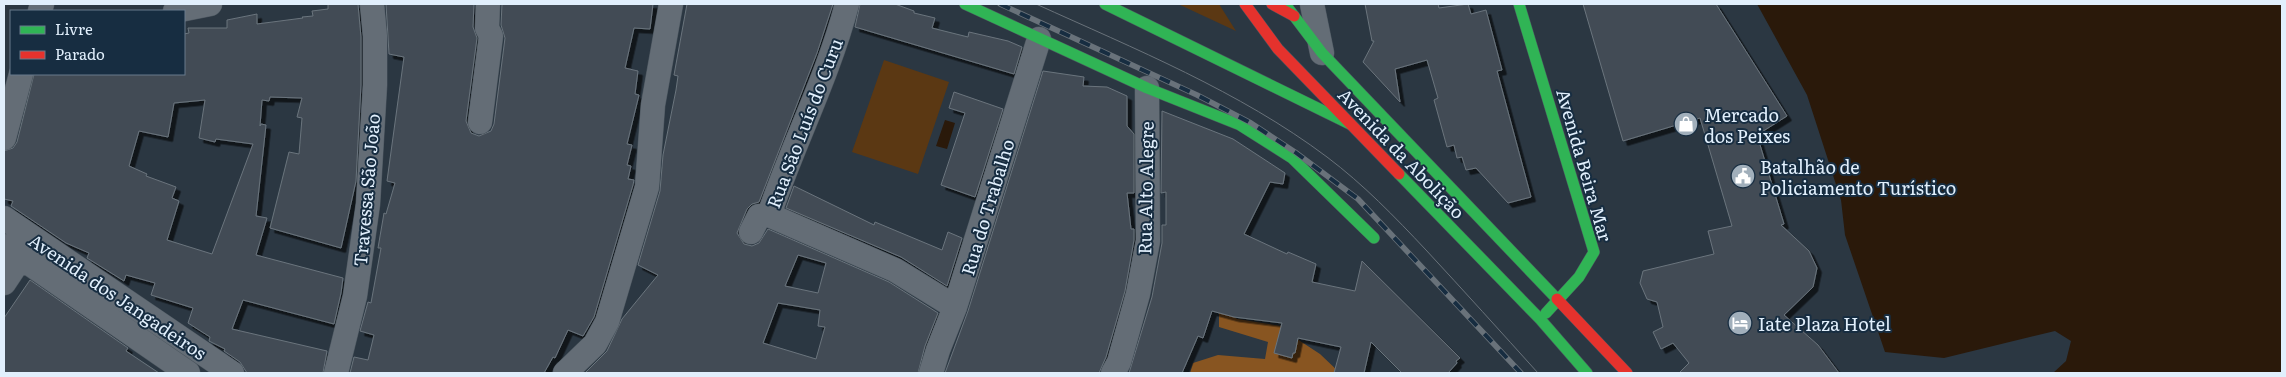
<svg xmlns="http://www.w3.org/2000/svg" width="2286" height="377" font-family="Literata,serif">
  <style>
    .green { fill: #5b3813 }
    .forest { fill: #885521 }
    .water { fill: #2a190a }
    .building { fill: #434c55; stroke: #6a747d; fill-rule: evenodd; filter: url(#shadow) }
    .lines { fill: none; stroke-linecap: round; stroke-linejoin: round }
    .street-casing { stroke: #4a555e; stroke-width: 25 }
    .fast-casing { stroke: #4a555e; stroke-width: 12 }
    .jam-casing { stroke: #4a555e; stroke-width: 12 }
    .street { stroke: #646d76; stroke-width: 24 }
    .fast { stroke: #30b455; stroke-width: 11 }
    .jam { stroke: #e5322d; stroke-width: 11 }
    .tram { stroke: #69727a; stroke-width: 1 }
    .rail-casing { stroke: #69727a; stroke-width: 5.5 }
    .rail { stroke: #172d41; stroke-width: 4; stroke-dasharray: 11; stroke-linecap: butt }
    .labels { text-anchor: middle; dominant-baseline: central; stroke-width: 4; stroke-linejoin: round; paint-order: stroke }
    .poi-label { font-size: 18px; fill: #e1effc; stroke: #172d41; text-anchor: start }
    .street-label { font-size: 18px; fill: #e1effc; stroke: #172d41 }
  </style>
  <defs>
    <filter id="shadow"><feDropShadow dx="4.5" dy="4.5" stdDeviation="0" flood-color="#0009"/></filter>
  </defs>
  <rect width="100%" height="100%" fill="#2b3742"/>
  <path class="green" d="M1178,4H1219L1236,31Z
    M884,60L949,82L918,174L852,152Z"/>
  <path class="forest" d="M1219,304L1237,319L1294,328L1297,339L1320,354L1340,373H1190L1193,363L1218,355L1265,359L1268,342L1219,327Z"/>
  <path class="water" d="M1757,4H2282V373H2053L2066,361L2071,341L2055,331L1944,358L1885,352L1845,235L1841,200L1807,95Z
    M945,120L955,123L947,149L936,146Z"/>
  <path class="building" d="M328,4H358L361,37V85L356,181L341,248L270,228L289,152L299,154L302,118L297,117L302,98L270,97L269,101L262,100L260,126L261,124L266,125L256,216L267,218L256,255L343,278L341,293L334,324L243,300L232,329L327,351L323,373H247L240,362L224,351L225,349L209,341L210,337L188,323L193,308L151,295L155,283L126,275L124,281L87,258L89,253L66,243L11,206L13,201L4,199V151L13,148L17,142L34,74H184V34L189,33L188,28H227V20L257,14V24L303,18L302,17L313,16L312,11L328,9ZM205,100L199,138L215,142L216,139L253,144L212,254L167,240L179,201L172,198L176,187L146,176L147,174L129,166L139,131L168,137L174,103Z
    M386,4H474L473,27L477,38L466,121L471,133L479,136L491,131L494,124L505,38L501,25L502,4H653L650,29L634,28L625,68L638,71L635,94L639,95L627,144L632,145L627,165L631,166L628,179L634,180L633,185L594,317L583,336L568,330L555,358L553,357L544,373H350L354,357L368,360L374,335L360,331L368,302L371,303L381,248H378L384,213L386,214L395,183L387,181L404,57L389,54Z
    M687,4H833L817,53L759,202L752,204L747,209L737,233L744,244L752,246L759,243L768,229L889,282L938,313L925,346L918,373H585L607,351L622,319L658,275L638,265L660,191L663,155L676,90L678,76L674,75ZM798,255L826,263L818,293L785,286ZM778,303L820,310L818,326L825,327L816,359L763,343Z
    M860,4H895L914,11V13L935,18L932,28L968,37L969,32L1008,41L1022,47L1014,74L855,27Z
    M1365,4H1438L1439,8L1468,4L1471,14L1486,10L1502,70L1497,71L1531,197L1508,203L1476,168L1466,170L1462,157L1457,158L1454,145L1447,147L1434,100L1438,98L1427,60L1395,69L1400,102L1363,62L1374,41H1372Z
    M1583,4H1716L1787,116L1757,135L1784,224L1781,225L1809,251L1817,268L1813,287L1784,315L1818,345L1839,373H1679L1689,363L1673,343L1661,349L1653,332L1663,327L1657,302L1647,299L1640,283L1643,271L1714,254L1708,231L1732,226L1700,118L1623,141Z
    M1043,71L1084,77L1083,86L1107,87L1127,96V126L1134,134V193H1127L1131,229H1134V240L1125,291L1106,357L1099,373H945L968,311Z
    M954,92L1003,109L975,197L941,185L965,113L949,108Z
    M1162,111L1233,139L1285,173L1283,184L1270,182L1244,234L1287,254L1288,252L1316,264L1312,282L1355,291L1362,261L1460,358L1456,361L1457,363L1448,373H1402L1371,342L1364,373H1334L1341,347L1298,338L1295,353H1293L1292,358L1274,353L1282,323L1234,317L1212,311L1203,338L1198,336L1182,373H1129L1152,297L1162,243V225H1166V192L1161,193Z
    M794,186L874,225L875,222L942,250L948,232L962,238L947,286L901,257L786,208Z
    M30,280L128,348L126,351L159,373H4V318Z"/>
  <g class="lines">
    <g class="street-casing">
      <path id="street" d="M1312,4L1322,53
        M40,11L42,4
        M175,11L210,4
        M480,122L491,36L487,28L488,4
        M4,138L21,74
        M769,215L895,270L955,307
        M4,218L232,373
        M751,232L759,216L769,215C793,144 828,77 847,4
        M4,246L188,373
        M4,283L30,244
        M336,373L355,296L368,204L375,85V36L372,4
        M565,373L595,344L607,322L647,187L653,105L671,4
        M931,373L938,350L955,307L1039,39
        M1113,373L1119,362L1138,294L1148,241L1147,88"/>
    </g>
    <g class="fast-casing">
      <path id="fast" d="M965,4L1147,88L1240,125L1292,158L1374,238
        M1105,4L1350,124
        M1285,4L1322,53L1557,299
        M1519,4L1594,252L1579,277L1546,313
        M1399,174L1540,319L1587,373"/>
    </g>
    <g class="jam-casing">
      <path id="jam" d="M1245,4L1278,49L1399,174
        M1272,4L1294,16
        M1557,299L1627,373"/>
    </g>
    <use href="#street" class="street"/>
    <use href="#fast" class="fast"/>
    <use href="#jam" class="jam"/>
    <path class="tram" d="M1036,4C1135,49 1239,91 1327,157C1363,184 1395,217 1426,250C1464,291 1501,332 1538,373"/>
    <g class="rail-casing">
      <path id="rail" d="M1000,4L1197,95L1251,123L1295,152L1358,199L1521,373"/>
    </g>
    <use href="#rail" class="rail"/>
  </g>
  <defs>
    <g id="shop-disc" transform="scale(1.25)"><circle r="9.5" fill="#a1afbb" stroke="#172d41"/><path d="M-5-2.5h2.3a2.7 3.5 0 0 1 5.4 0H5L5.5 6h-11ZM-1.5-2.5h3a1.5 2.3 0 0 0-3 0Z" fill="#fff"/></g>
    <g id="civic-disc" transform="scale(1.25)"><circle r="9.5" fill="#a1afbb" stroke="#172d41"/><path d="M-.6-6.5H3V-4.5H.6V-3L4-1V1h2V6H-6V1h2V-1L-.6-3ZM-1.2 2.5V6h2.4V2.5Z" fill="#fff"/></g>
    <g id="hotel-disc" transform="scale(1.25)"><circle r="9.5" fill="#a1afbb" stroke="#172d41"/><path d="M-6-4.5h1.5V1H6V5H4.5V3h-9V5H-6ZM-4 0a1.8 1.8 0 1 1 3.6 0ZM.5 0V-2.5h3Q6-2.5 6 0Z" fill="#fff"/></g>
  </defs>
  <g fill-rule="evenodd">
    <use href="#shop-disc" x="1686" y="124"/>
    <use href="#civic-disc" x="1743" y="176"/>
    <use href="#hotel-disc" x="1740" y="323"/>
  </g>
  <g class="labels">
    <g class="poi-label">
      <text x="1704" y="114">Mercado<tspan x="1704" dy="21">dos Peixes</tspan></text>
      <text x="1760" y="166">Batalhão de<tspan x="1760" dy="21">Policiamento Turístico</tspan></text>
      <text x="1758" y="323">Iate Plaza Hotel</text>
    </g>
    <g class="street-label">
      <text transform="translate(804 123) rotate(-69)">Rua São Luís do Curu</text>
      <text transform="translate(1402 153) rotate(46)">Avenida da Abolição</text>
      <text transform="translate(1585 165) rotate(74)">Avenida Beira Mar</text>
      <text transform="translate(1145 188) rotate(-89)">Rua Alto Alegre</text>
      <text transform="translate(366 190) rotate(-85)">Travessa São João</text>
      <text transform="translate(987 207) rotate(-73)">Rua do Trabalho</text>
      <text transform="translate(118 296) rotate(34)">Avenida dos Jangadeiros</text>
    </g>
  </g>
  <rect width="2286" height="377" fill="none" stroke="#e1effc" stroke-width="10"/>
  <rect x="10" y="10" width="175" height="65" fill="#172d41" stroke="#687b8c"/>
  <rect x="20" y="26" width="25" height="8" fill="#30b455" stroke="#687b8c"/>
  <text x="55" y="35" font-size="15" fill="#e1effc">Livre</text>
  <rect x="20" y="51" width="25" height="8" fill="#e5322d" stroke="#687b8c"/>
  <text x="55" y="60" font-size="15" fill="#e1effc">Parado</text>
</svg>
